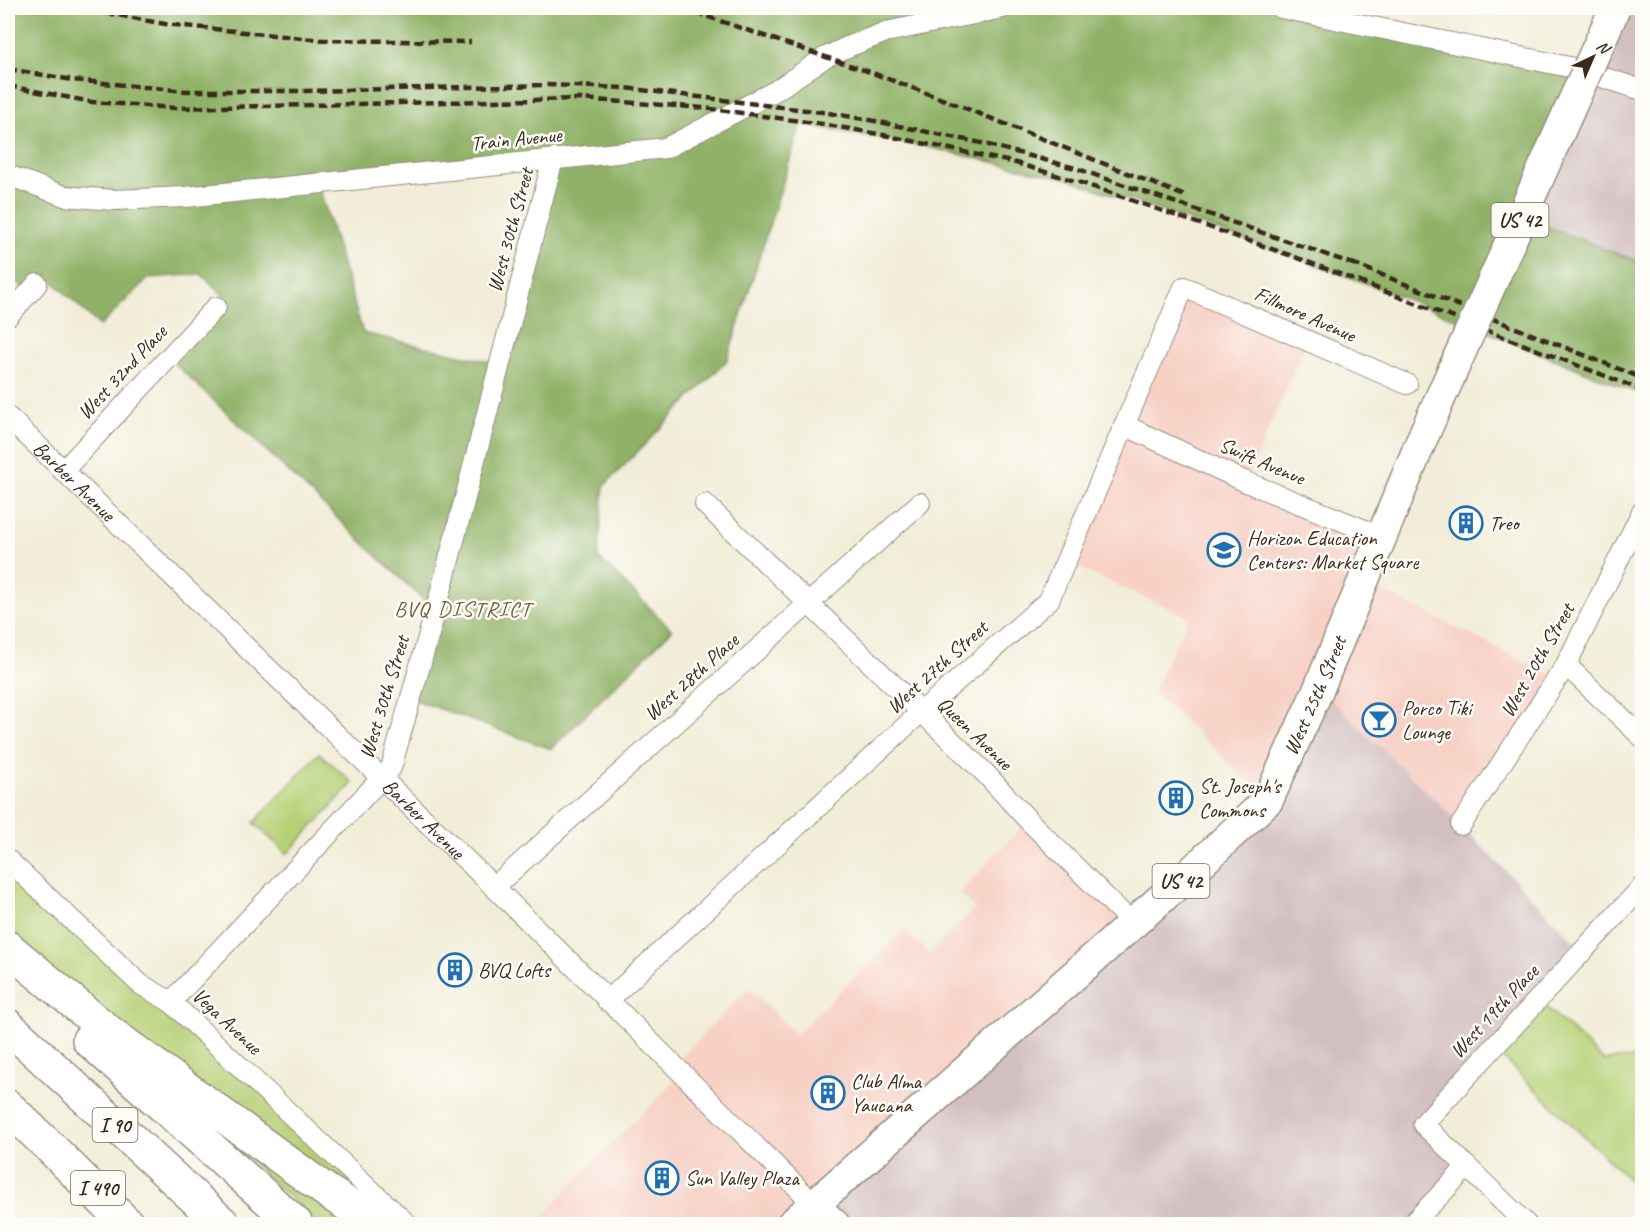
<svg xmlns="http://www.w3.org/2000/svg" width="1650" height="1232" font-family="Caveat,sans-serif">
  <style>
    .built { fill: #f7d1c6 }
    .industrial { fill: #d2bfbf }
    .green { fill: #b6d076; stroke: #787d4a; stroke-width: 1.5 }
    .forest { fill: #90b267; stroke: #666e42; stroke-width: 1.5; fill-rule: evenodd }
    .lines { fill: none; stroke-linecap: round; stroke-linejoin: round }
    .street-casing { stroke: #968c7b; stroke-width: 22 }
    .secondary-casing { stroke: #968c7b; stroke-width: 30 }
    .primary-casing { stroke: #968c7b; stroke-width: 33 }
    .highway-casing { stroke: #968c7b; stroke-width: 36 }
    .street { stroke: #fff; stroke-width: 20 }
    .secondary { stroke: #fff; stroke-width: 27 }
    .primary { stroke: #fff; stroke-width: 30 }
    .highway { stroke: #fff; stroke-width: 33 }
    .rail { stroke: #3b2a1e; stroke-width: 4.5; stroke-dasharray: 9 4.5; stroke-linecap: butt }
    .primary-bridge-casing { stroke: #968c7b; stroke-width: 33; stroke-linecap: butt }
    .primary-bridge { stroke: #fff; stroke-width: 30 }
    .labels { text-anchor: middle; dominant-baseline: central; stroke-width: 5; stroke-linejoin: round; paint-order: stroke }
    .shield { fill: #fdfcf7; stroke: #75695f; stroke-width: 1.5 }
    .shield-label { font-size: 20px; font-weight: bold; fill: #3b2a1e }
    .street-label { font-size: 21px; fill: #3b2a1e; stroke: #fdfcf7 }
    .poi-label { font-size: 21px; fill: #3b2a1e; stroke: #fdfcf7; text-anchor: start }
    .neighbourhood-label { font-size: 22px; letter-spacing: 1.5px; fill: #785b3b; stroke: #fdfcf7 }
  </style>
  <rect width="100%" height="100%" fill="#fdfcf7"/>
  <filter id="ink" filterUnits="userSpaceOnUse"><feTurbulence type="fractalNoise" baseFrequency=".0167" numOctaves="2"/><feDisplacementMap in="SourceGraphic" scale="12" xChannelSelector="R" yChannelSelector="G"/><feConvolveMatrix kernelMatrix="1 2 1 2 8 2 1 2 1" color-interpolation-filters="sRGB"/></filter>
  <filter id="wash" filterUnits="userSpaceOnUse"><feTurbulence type="fractalNoise" baseFrequency=".008" numOctaves="4" result="noise"/><feDisplacementMap in="SourceGraphic" scale="24" xChannelSelector="R" yChannelSelector="G"/><feGaussianBlur stdDeviation="1.35" result="paint"/><feColorMatrix in="noise" values="0 0 0 0 0 0 0 0 0 0 0 0 0 0 0 0 0 1.4 0 .05"/><feComposite in="paint" operator="in"/></filter>
  <g filter="url(#wash)">
    <rect width="100%" height="100%" fill="#f1edd8"/>
    <path class="built" d="M1184,287L1307,341L1246,482L1382,537L1364,582L1558,678L1461,825L1268,800L1153,691L1189,617L1065,562Z
      M1028,820L1132,923L792,1224H536L572,1183L682,1074L673,1065L749,988L796,1034L904,929L929,954L975,908L959,893Z"/>
    <path class="industrial" d="M1615,8H1642V263L1521,217Z
      M1319,688L1461,825L1583,950L1423,1124L1467,1167L1412,1224H836L816,1205L1235,832Z"/>
    <path class="green" d="M319,753L353,783L287,854L254,823Z
      M8,860L407,1224H319L109,1032L8,948Z
      M1538,999L1603,1060L1642,1057V1192L1492,1048Z"/>
    <path class="forest" d="M8,8H1281L1574,68L1521,217L1642,263V395L1387,291L1295,257L1068,179L927,147L801,124L727,360L604,486L598,557L672,630L551,749L410,698L435,611L169,358L225,297L201,274L148,278L100,326L46,275L28,293L8,273ZM553,159L500,364L363,333L318,184Z"/>
  </g>
  <g filter="url(#ink)">
    <g class="lines">
      <g class="street-casing">
        <g id="street">
          <path d="M1281,8L1574,68L1642,90"/>
          <path d="M8,175L64,196L114,200L185,197L666,148L775,91L824,58L845,48L886,32L1003,8"/>
          <path d="M8,316L37,284"/>
          <path id="s1" d="M8,417L494,887L815,1205"/>
          <path d="M1124,425L1246,482L1382,537"/>
          <path d="M63,471L216,307"/>
          <path d="M705,504L985,773L1028,820L1132,923"/>
          <path d="M1566,665L1642,737"/>
          <path d="M1461,825L1566,665L1642,512"/>
          <path d="M8,860L140,984L171,1002L407,1224"/>
          <path d="M494,887L920,503"/>
          <path d="M607,1001L920,713L1049,600L1184,287L1407,384"/>
          <path d="M171,1002L391,768L438,602L553,159"/>
          <path d="M1412,1224L1467,1167"/>
          <path d="M1526,1224L1423,1124L1642,887"/>
        </g>
      </g>
      <g class="secondary-casing">
        <path id="secondary" d="M815,1205L836,1224"/>
      </g>
      <g class="primary-casing">
        <g id="primary">
          <path id="s2" d="M792,1224L1188,875L1268,800L1319,688L1425,432"/>
        </g>
      </g>
      <g class="highway-casing">
        <path id="highway" d="M8,948L109,1032L328,1192L378,1224
          M8,1026L223,1224
          M89,1040L296,1224
          M8,1107L55,1152L127,1224"/>
      </g>
      <use href="#street" class="street"/>
      <use href="#secondary" class="secondary"/>
      <use href="#primary" class="primary"/>
      <use href="#highway" class="highway"/>
      <path class="rail" d="M79,8L165,24L322,40L471,42
        M682,8L870,72L950,102L1185,196
        M8,69L73,80L186,91H306L547,85L625,88L822,112L870,120L981,143L1075,168L1359,266
        M8,86L92,102L175,108L581,99L705,108L822,124L884,135L1016,163L1085,184L1295,257L1642,390
        M1352,263L1642,378"/>
      <g class="primary-bridge-casing">
        <path id="primary-bridge" d="M1425,432L1615,8"/>
      </g>
      <use href="#primary-bridge" class="primary-bridge"/>
    </g>
  </g>
  <defs>
    <g id="building-ring" transform="scale(1.725)"><circle r="9.5" fill="#fdfcf7" stroke="#1f6fb2" stroke-width="1.5"/><path d="M-4-6H4V6H1V3H-1V6H-4ZM-2.5-4.3h1.7v1.8h-1.7ZM.8-4.3h1.7v1.8H.8ZM-2.5-1h1.7V.8h-1.7ZM.8-1h1.7V.8H.8Z" fill="#1f6fb2"/></g>
    <g id="school-ring" transform="scale(1.725)"><circle r="9.5" fill="#fdfcf7" stroke="#1f6fb2" stroke-width="1.5"/><path d="M0-5L7-2L0 1L-7-2ZM-4 1L0 2.5L4 1V4Q0 6-4 4Z" fill="#1f6fb2"/></g>
    <g id="bar-ring" transform="scale(1.725)"><circle r="9.5" fill="#fdfcf7" stroke="#1f6fb2" stroke-width="1.5"/><path d="M-6-5H6L.8 .8V4.5H3.5V6h-7V4.5H-.8V.8Z" fill="#1f6fb2"/></g>
  </defs>
  <g fill-rule="evenodd">
    <use href="#building-ring" x="1466" y="523"/>
    <use href="#school-ring" x="1224" y="550"/>
    <use href="#bar-ring" x="1379" y="720"/>
    <use href="#building-ring" x="1176" y="798"/>
    <use href="#building-ring" x="455" y="970"/>
    <use href="#building-ring" x="828" y="1093"/>
    <use href="#building-ring" x="662" y="1178"/>
  </g>
  <g class="labels">
    <g class="shield">
      <rect x="1491.5" y="203" width="57" height="34" rx="4.5"/>
      <rect x="1152.5" y="864" width="57" height="34" rx="4.5"/>
      <rect x="92.5" y="1108" width="45" height="34" rx="4.5"/>
      <rect x="71" y="1171" width="54" height="34" rx="4.5"/>
    </g>
    <g class="shield-label">
      <text x="1520" y="220">US 42</text>
      <text x="1181" y="881">US 42</text>
      <text x="115" y="1125">I 90</text>
      <text x="98" y="1188">I 490</text>
    </g>
    <g class="street-label">
      <text transform="translate(516 139) rotate(-6)">Train Avenue</text>
      <text transform="translate(510 230) rotate(-75)">West 30th Street</text>
      <text transform="translate(1305 314) rotate(24)">Fillmore Avenue</text>
      <text transform="translate(122 372) rotate(-47)">West 32nd Place</text>
      <text transform="translate(1262 461) rotate(23)">Swift Avenue</text>
      <text stroke="none"><textPath href="#s1" startOffset="92">Barber Avenue</textPath></text>
      <text transform="translate(1537 660) rotate(-60)">West 20th Street</text>
      <text transform="translate(937 667) rotate(-42)">West 27th Street</text>
      <text transform="translate(691 677) rotate(-42)">West 28th Place</text>
      <text stroke="none"><textPath href="#s2" startOffset="752">West 25th Street</textPath></text>
      <text transform="translate(384 697) rotate(-73)">West 30th Street</text>
      <text transform="translate(975 733) rotate(44)">Queen Avenue</text>
      <text stroke="none"><textPath href="#s1" startOffset="578">Barber Avenue</textPath></text>
      <text transform="translate(1494 1011) rotate(-47)">West 19th Place</text>
      <text transform="translate(227 1021) rotate(43)">Vega Avenue</text>
    </g>
    <g class="poi-label">
      <text x="1489" y="523">Treo</text>
      <text x="1247" y="538">Horizon Education<tspan x="1247" dy="24">Centers: Market Square</tspan></text>
      <text x="1402" y="708">Porco Tiki<tspan x="1402" dy="24">Lounge</tspan></text>
      <text x="1199" y="786">St. Joseph's<tspan x="1199" dy="24">Commons</tspan></text>
      <text x="478" y="970">BVQ Lofts</text>
      <text x="851" y="1081">Club Alma<tspan x="851" dy="24">Yaucana</tspan></text>
      <text x="685" y="1178">Sun Valley Plaza</text>
    </g>
    <g class="neighbourhood-label">
      <text x="463" y="609">BVQ DISTRICT</text>
    </g>
  </g>
  <rect width="1650" height="1232" fill="none" stroke="#fdfcf7" stroke-width="30"/>
  <g transform="translate(1593 57) rotate(44)" stroke="#fdfcf7" stroke-width="4.5" paint-order="stroke">
  <path d="M0-4.5L10 22L0 15L-10 22Z" fill="#3b2a1e"/>
  <text y="-9" font-size="16" font-weight="bold" text-anchor="middle" fill="#3b2a1e">N</text>
  </g>
</svg>
